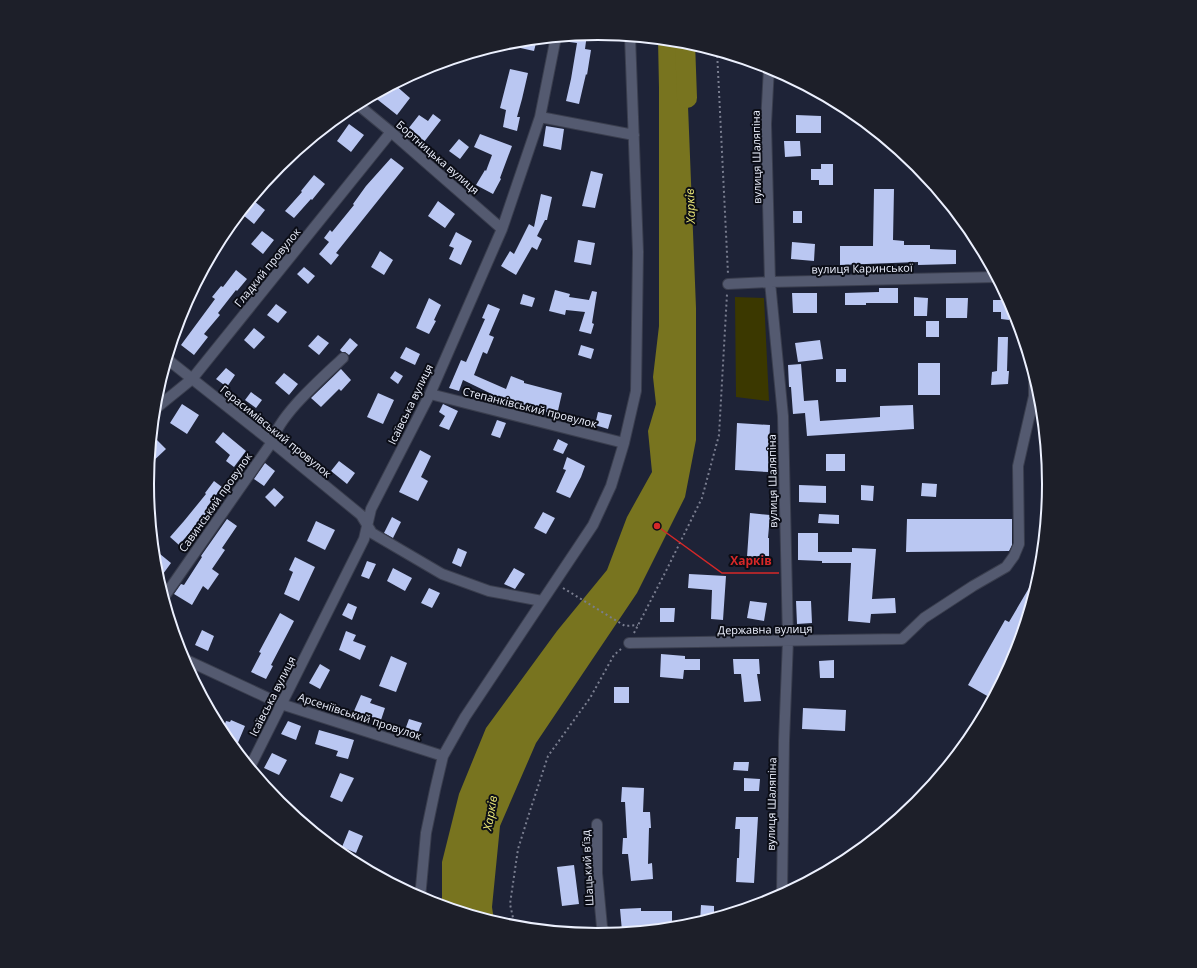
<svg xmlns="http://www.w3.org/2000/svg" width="1197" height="968" font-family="'Open Sans',sans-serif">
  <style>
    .green { fill: #3b3800 }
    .water { fill: #78741f }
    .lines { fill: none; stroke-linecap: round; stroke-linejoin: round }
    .river { stroke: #78741f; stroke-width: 20 }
    .building { fill: #bac7f2 }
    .street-casing { stroke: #3a3e4e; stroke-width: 12 }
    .path { stroke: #7a7e90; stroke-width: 2; stroke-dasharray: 2 3; stroke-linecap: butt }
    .street { stroke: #545a70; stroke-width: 10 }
    .labels { text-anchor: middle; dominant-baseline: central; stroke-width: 4; stroke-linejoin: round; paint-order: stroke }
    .street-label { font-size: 11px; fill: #ecf0fe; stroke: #0b0d16 }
    .water-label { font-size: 12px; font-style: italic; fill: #eae677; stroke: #0b0d16 }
    .rim { fill: none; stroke: #ecf0fe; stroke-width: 2 }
    .leader { fill: none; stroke: #d62828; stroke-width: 1.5 }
    .callout-dot { fill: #d62828; stroke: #0b0d16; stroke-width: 1.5 }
    .callout-label { font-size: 12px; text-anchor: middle; font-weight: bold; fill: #d62828; stroke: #0b0d16; stroke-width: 4; stroke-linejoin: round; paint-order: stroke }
  </style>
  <rect width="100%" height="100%" fill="#1e2337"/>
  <path class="green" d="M735,297L764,298L769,401L736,397Z"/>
  <path class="water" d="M658,39L684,41L688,106L696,308V440L685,497L637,593L536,743L500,826L492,907L494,921L442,905V862L459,794L486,728L557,631L607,570L627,517L652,472L648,431L656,404L653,377L659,326V88Z"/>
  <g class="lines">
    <path class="river" d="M685,42L687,98"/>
  </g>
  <path class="building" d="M587,34L585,49L591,50L587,75L586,74L579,104L566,101L571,79L577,43L562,41V37Z
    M537,39L534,51L503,44L511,42Z
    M510,69L528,73L522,99L517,117H520L517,131L503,127L506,110L500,108Z
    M394,84L410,98L397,115L373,96Z
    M433,114L441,120L424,142L408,129L419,115L428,121Z
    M796,115L821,116V133H796Z
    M349,124L364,135L351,152L337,141Z
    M546,126L564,129L561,150L543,146Z
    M480,134L512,146L500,178L501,179L493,194L476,185L485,170L486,171L492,155L474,147Z
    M459,139L469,147L460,159L449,151Z
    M784,141H800L801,156L785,157Z
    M391,158L404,168L336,253L339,255L331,265L319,254L329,242L324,238L330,230L332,232L354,205L353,204L366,186Z
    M821,164H833V185H819V180H811V169H821Z
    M591,171L603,174L595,208L582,206Z
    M314,175L325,184L312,200L311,199L294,218L285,211L302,192L301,191Z
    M874,189H894L893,240L904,241V245H930V249L956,250V264L918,265V262L840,265V246H873Z
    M541,194L552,197L547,220H545L537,236L542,239L537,250L532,247L516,275L501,266L510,251L514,254L529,224L534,227Z
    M254,201L265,210L254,224L243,215Z
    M438,201L455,214L445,228L428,216Z
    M793,211H802V223H793Z
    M262,231L274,240L263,254L251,244Z
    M456,232L472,241L461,265L449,259L454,248L449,246Z
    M578,240L595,243L591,265L574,262Z
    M792,242L815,244L814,261L791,259Z
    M380,251L393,260L384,275L371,267Z
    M304,267L315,276L308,284L297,274Z
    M236,270L247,279L237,291L236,290L218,313L220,315L204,334L208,337L194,355L181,345L215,299L212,297L221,286L223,287Z
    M879,288H898V303H866V305H845V293L879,292Z
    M555,290L570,294L569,297L589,300L592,291L597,292L592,323L594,324L591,334L579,331L585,312L566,310L565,315L549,311Z
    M792,293H817V313H793Z
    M523,294L535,298L532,307L520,304Z
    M914,297L928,298L927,316H914Z
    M429,298L441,305L434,320L436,321L429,334L416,328Z
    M946,298H968L967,318H946Z
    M993,300H1009V320L1001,319V312H993Z
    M276,304L287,312L278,323L267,315Z
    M488,304L500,309L489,335L494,337L487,354L483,352L474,375L506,389L511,376L524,381V383L562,393L557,415L542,411L541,414L523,409L524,407L502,399L463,380L459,391L449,388L461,360L466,362L485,319L482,318Z
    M926,321H939V337H926Z
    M254,328L265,337L254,349L244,340Z
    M318,335L329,343L319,355L308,346Z
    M998,337H1008L1007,371H1009L1008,384L991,385L992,372L997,371Z
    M350,338L358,345L349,355L345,352H342L340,350Z
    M820,340L823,359L798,362L795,343Z
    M581,345L594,349L591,359L578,355Z
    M406,347L420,354L415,365L400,358Z
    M918,363H940V395H918Z
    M801,364L804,401L818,400L820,421L880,417V406L913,405L914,429L807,436L805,413L793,414L791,387H789L788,365Z
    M226,368L235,375L227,387L216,379Z
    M341,369L351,380L341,391L339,389L321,407L311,398Z
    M836,369H846V382H836Z
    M395,371L403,376L398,384L390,378Z
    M284,373L298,384L289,395L275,383Z
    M251,392L262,400L256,408L245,400Z
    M378,393L394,400L383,424L367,417Z
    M182,404L199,415L187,434L170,423Z
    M443,404L458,411L449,430L439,426L445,416L439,412Z
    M598,412L612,415L608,429L595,425Z
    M497,420L506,423L500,438L491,435Z
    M737,423L770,425L768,472L735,470Z
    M223,432L246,451L234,467L226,461L230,455L215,442Z
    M558,439L568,444L563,454L553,450Z
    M157,440L166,449L149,465L151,445Z
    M420,450L431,456L421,477L428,481L418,501L399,492Z
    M826,454H845V471H826Z
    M567,457L585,466L581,477L570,498L556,492L566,470L563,469Z
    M339,461L355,473L347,484L331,471Z
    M265,463L275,471L264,486L254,479Z
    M214,481L222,487L207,507L210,509L179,545L170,537L184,521L206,494L205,493Z
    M922,483L937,484L936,497L921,496Z
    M799,485L826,486V503L799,502Z
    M861,485L874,486L873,501L861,500Z
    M274,488L284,497L275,507L265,497Z
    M543,512L555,518L546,534L534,528Z
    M750,513L770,515L768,538H769V558L747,557Z
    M819,514L839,515V524L818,523Z
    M392,517L401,522L393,538L384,533Z
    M227,519L237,526L222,548L225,550L212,569L219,574L208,590L203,586L192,605L174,594L181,584L184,585L202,557L201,556Z
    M907,519H1012V545L1009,551L906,552Z
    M316,521L335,530L325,550L307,541Z
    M798,533H818V552H852V548L876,549L872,599L895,598L896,613L871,614L870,623L848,621L851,563H822V561L798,560Z
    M458,548L467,552L461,567L452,563Z
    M160,554L171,563L163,574L156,569L155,560Z
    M295,557L315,567L299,601L284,594L293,572L289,570Z
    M367,561L376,564L369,579L361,576Z
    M393,568L412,578L405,591L387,581Z
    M514,568L525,574L515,589L504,584Z
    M689,574L726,576L723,620L711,619L712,590L688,588Z
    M1036,576L1039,578L1019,645L989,697L968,685L1005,620L1009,622Z
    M429,588L440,593L432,608L421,603Z
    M750,601L767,603L764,621L747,618Z
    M796,601H811L812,623L797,624Z
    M348,603L357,607L352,620L342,615Z
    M660,608H675L674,622H660Z
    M280,613L294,621L271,665L273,666L266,679L251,672L261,653L259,652Z
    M202,630L214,636L208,651L195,645Z
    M346,631L356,635L353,641L366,646L360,660L339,650Z
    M661,654L685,656V659H700V670H684L683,679L660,677Z
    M391,656L407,663L396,692L379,686Z
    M733,659H759L760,674H757L761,701L744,702L741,674H734Z
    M834,660V678H820L819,661Z
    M320,664L330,670L320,689L309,683Z
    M614,687H629V703H614Z
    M361,695L372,699L370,703L385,708L381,720L354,711Z
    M803,708L846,710L845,731L802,729Z
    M409,719L422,723L417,735L405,730Z
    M231,720L245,726L237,745L229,741L222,732L226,721L230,722Z
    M288,721L301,726L296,740L281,734Z
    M319,730L354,740L348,759L336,756L338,751L315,744Z
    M272,753L287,760L279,775L264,768Z
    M734,762H749L748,771L733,770Z
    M340,773L354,778L342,802L330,797Z
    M744,778L760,779L759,791H744Z
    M622,787L644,788L643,812H650L651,828H649L648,864L652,863L653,879L631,881L628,854H622L623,838H627L625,802H621Z
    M736,817H758L754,883L736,882L737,858H739L740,829H735Z
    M349,830L363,836L356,853L342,847Z
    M574,865L579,904L562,906L557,867Z
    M701,905L714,906V918L700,922Z
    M641,908V911H672V928L642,929V931H622L620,909Z"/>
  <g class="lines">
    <g class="street-casing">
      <path id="street" d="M769,67L766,124L770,282L783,416L788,640L784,741L782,895
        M357,104L391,132L502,229
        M540,117L634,135
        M728,284L770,282L997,277
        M167,359L272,442L361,515L372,533L442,574L489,591L542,601
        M430,394L624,443
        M155,409L192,379L391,132
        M164,597L272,442C279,415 322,378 343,358
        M629,643L902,639L924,618L973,586L1006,567L1014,556L1019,544L1018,466L1034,396V374
        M182,658L281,704L443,756
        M250,767L364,539L371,509L430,394L502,229L540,117L556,37
        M597,824V873L602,927L606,934
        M420,898L426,833L435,790L443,756L465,717L593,525L611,486L624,443L636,391L638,252L630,36"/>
    </g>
    <path class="path" d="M717,51L728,274
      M563,588L625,626L638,625
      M634,633L667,569L702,498L719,435L727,294
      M515,927L510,904L518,849L529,814L548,756L590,698L614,655L621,649"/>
    <use href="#street" class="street"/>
  </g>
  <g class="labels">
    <g class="street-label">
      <text transform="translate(438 157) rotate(41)">Бортницька вулиця</text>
      <text transform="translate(756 157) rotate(-91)">вулиця Шаляпіна</text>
      <text transform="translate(267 267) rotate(-51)">Гладкий провулок</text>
      <text transform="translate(862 268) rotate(-1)">вулиця Каринської</text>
      <text transform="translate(410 404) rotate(-64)">Ісаївська вулиця</text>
      <text transform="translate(530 407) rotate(14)">Степанківський провулок</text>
      <text transform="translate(276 431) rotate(39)">Герасимівський провулок</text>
      <text transform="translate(772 481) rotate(-91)">вулиця Шаляпіна</text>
      <text transform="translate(215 502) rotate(-55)">Савинський провулок</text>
      <text transform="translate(765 629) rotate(-1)">Державна вулиця</text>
      <text transform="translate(272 696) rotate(-63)">Ісаївська вулиця</text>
      <text transform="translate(360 716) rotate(18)">Арсеніївський провулок</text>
      <text transform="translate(771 804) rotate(-89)">вулиця Шаляпіна</text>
      <text transform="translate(587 868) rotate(-93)">Шацький в’їзд</text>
    </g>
    <g class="water-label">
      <text transform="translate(690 206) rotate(-92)">Харків</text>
      <text transform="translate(490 813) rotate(-80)">Харків</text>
    </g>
  </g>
  <path d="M0 0H1197V968H0ZM154 484a444 444 0 1 1 888 0a444 444 0 1 1-888 0Z" fill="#1d1f29" fill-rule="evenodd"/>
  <path class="rim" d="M154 484a444 444 0 1 1 888 0a444 444 0 1 1-888 0Z"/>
  <path class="leader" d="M657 526L722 573H779"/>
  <circle class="callout-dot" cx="657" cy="526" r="4"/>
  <g class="callout-label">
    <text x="751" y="565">Харків</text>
  </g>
</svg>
